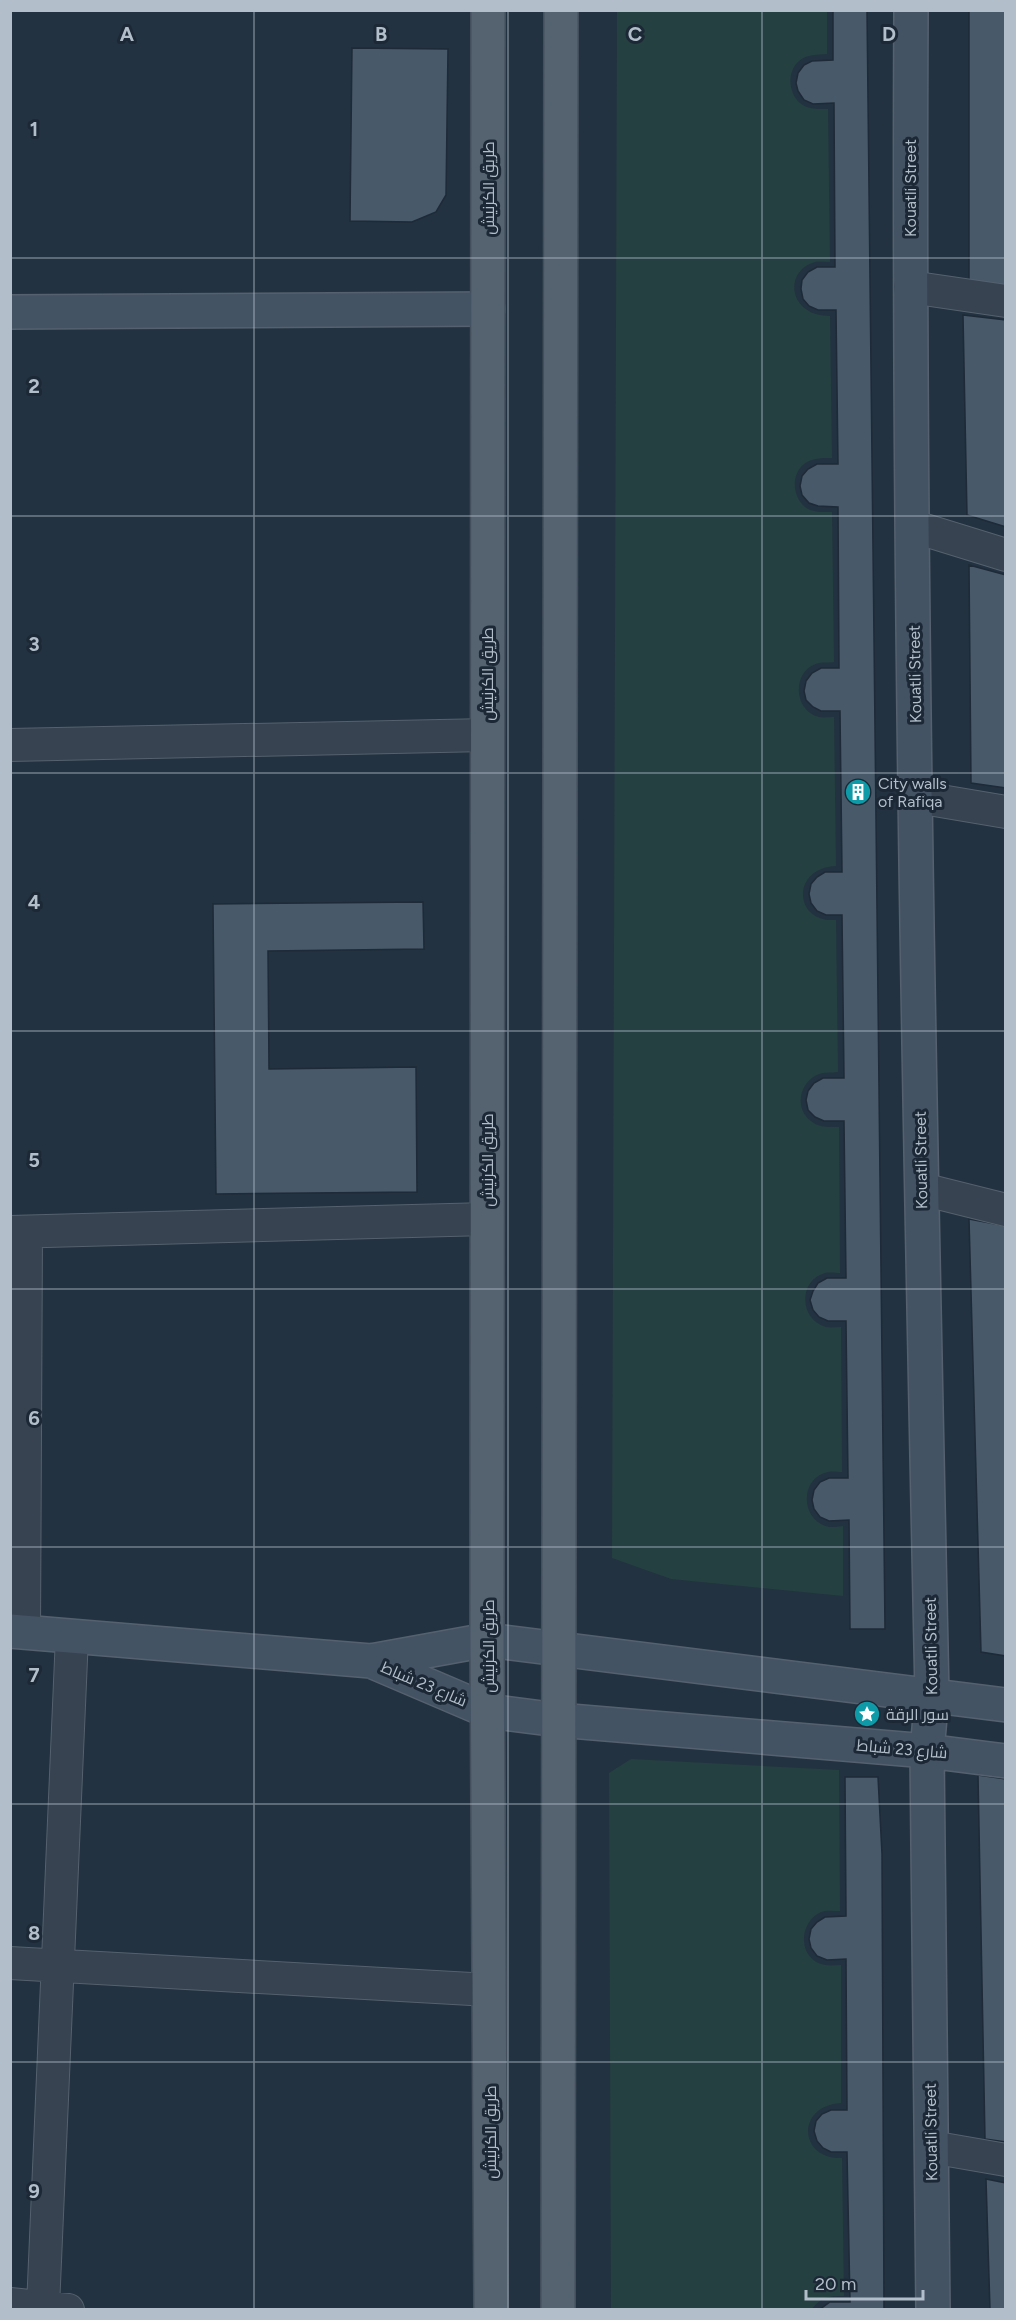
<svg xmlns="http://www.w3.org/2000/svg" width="1016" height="2320" font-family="Figtree,Cairo,sans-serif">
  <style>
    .green { fill: #254041 }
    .building { fill: #485969; stroke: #1e2a37; stroke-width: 1.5 }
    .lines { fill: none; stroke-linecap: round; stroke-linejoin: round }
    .street-casing { stroke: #55616e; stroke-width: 34 }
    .secondary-casing { stroke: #55616e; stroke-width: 36 }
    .primary-casing { stroke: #434f5c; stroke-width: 36 }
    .street { stroke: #374350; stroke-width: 32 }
    .secondary { stroke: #445363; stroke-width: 33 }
    .primary { stroke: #556270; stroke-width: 33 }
    .grid { fill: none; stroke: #b3becb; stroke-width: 1.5; stroke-opacity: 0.55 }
    .labels { text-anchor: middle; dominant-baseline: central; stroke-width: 6; stroke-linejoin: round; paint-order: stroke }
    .street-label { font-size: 16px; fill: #b3becb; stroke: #1c2835 }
    .poi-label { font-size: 16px; fill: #b3becb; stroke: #1c2835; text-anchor: start }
    .grid-label { font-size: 20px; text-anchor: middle; font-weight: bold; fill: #b3becb; stroke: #1c2835; stroke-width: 6; stroke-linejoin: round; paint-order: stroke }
  </style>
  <rect width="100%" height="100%" fill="#223240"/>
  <path class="green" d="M617,11H827V54C818,55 807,54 799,61C787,71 788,93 800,103C808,110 819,109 828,109L830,262C825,262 819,261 815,262C783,271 788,316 830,316L832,458C822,458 812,458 804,464C791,475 792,496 805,507C813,513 823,512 832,512L834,662C830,663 823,662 819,663C792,669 792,710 819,717C824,718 830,717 834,717L836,866C791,868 793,923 836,920L838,1072C832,1073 824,1072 819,1074C799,1082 794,1108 811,1121C819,1128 829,1127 839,1127L840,1273C836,1273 830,1272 825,1273C798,1280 799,1320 826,1327C830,1328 836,1327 841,1327L842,1472C838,1472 832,1471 828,1472C799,1478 800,1521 829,1527C833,1527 838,1527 843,1526V1596L671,1579L612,1558Z
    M631,1759L839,1770L840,1911C834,1911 827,1910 821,1912C797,1923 798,1961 826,1965C830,1966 836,1965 841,1965V2103C795,2106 799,2160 842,2158L844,2296C829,2296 821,2297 812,2309H611L609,1773Z"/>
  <path class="building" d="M833,10H867L885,1629H850L849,1520L829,1521L820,1517L814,1509L812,1500L814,1490L820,1482L829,1478H848L846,1321H828L819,1317L813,1310L810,1300L813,1291L818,1283L827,1278H846L844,1121H824L815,1117L808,1110L806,1100L808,1091L814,1083L823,1078H844L842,915H826L817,911L811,903L809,894L811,884L817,877L825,872H842L840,711H821L813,707L806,700L804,691L806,681L812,673L821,668H839L838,507L818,506L809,503L802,495L800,486L802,476L808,469L817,464H838L836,310H818L809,306L803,299L801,289L802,280L808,272L817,267H835L834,103L813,104L804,100L798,91L796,83L798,73L804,65L812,61L833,60Z
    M969,10H1006V287L969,282Z
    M352,48L448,49L446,195L436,212L412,222L350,221Z
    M963,315L1006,320V527L967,515Z
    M969,565L1006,575V788L971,783Z
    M423,902L424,949L268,951L269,1069L416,1067L417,1192L216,1194L213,904Z
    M969,1219L1006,1226V1656L981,1652Z
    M978,1775L1006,1779V2142L985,2139Z
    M845,1777H878L882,1854L884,2310H819L830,2302H850L847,2152H831L823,2148L817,2141L814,2131L816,2121L822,2114L831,2110H847L846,1959L827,1960L817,1956L811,1948L809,1939L811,1929L817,1922L825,1917L846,1916Z
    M986,2179L1006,2183V2310H990Z"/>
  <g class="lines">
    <g class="street-casing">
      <path id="street" d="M910,287L1006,301
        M912,526L1006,555
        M10,745L487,735
        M917,797L1006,812
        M922,1189L1006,1210
        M10,1232L487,1219
        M24,1632L26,1232
        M10,1963L489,1990
        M931,2147L1006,2160
        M10,2304L68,2310
        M43,2307L72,1636"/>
    </g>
    <g class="secondary-casing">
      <path id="secondary" d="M911,10C908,572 920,1133 932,1694L927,1751L933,2310
        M10,312L488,309
        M10,1631L371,1661L487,1640L1006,1705
        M371,1661L488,1711L558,1720L927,1751L1006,1761"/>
    </g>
    <g class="primary-casing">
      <path id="primary" d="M488,10L487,1640L491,2310
        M558,2310L561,10"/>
    </g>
    <use href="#street" class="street"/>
    <use href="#secondary" class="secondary"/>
    <use href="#primary" class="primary"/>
  </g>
  <path class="grid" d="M254,10V2310M508,10V2310M762,10V2310M10,258H1006M10,516H1006M10,773H1006M10,1031H1006M10,1289H1006M10,1547H1006M10,1804H1006M10,2062H1006"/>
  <defs>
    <g id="building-disc" transform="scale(1.35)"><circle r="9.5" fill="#0f9aa8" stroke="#1c2835"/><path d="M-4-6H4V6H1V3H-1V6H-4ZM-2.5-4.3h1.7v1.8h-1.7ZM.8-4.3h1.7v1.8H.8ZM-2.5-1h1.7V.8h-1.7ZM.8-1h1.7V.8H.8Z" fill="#fff"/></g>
    <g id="sight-disc" transform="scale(1.35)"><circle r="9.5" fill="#0f9aa8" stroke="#1c2835"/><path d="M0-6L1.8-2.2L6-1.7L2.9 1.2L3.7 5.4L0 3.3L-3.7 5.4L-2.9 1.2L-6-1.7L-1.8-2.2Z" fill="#fff"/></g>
  </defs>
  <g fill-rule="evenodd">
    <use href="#building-disc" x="858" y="792"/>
    <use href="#sight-disc" x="867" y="1714"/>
  </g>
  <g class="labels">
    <g class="street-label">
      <text transform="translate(488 188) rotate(-90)">طريق الكرنيش</text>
      <text transform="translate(910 188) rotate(-90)">Kouatli Street</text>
      <text transform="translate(487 674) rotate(-90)">طريق الكرنيش</text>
      <text transform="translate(915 674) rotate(-91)">Kouatli Street</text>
      <text transform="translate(487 1160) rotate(-90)">طريق الكرنيش</text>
      <text transform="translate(921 1160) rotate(-91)">Kouatli Street</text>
      <text transform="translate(488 1646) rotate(-90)">طريق الكرنيش</text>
      <text transform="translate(931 1646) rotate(-91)">Kouatli Street</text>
      <text transform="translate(424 1684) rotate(23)">شارع 23 شباط</text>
      <text transform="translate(902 1749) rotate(5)">شارع 23 شباط</text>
      <text transform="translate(490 2132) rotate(-90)">طريق الكرنيش</text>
      <text transform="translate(931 2132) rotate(-91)">Kouatli Street</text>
    </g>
    <g class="poi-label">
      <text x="878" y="783">City walls<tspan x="878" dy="18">of Rafiqa</tspan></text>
      <text x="886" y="1714">سور الرقة</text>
    </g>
  </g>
  <g class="grid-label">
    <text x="127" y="41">A</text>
    <text x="381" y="41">B</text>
    <text x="635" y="41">C</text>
    <text x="889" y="41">D</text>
    <text x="34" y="136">1</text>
    <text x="34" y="393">2</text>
    <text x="34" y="651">3</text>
    <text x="34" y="909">4</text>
    <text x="34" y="1167">5</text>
    <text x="34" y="1425">6</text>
    <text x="34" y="1682">7</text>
    <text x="34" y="1940">8</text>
    <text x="34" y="2198">9</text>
  </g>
  <rect width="1016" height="2320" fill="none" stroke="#b3becb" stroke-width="24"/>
  <path d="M806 2290v9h117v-9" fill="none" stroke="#b3becb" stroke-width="3"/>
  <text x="815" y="2290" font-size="18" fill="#b3becb" stroke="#1c2835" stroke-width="4.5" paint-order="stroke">20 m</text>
</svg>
